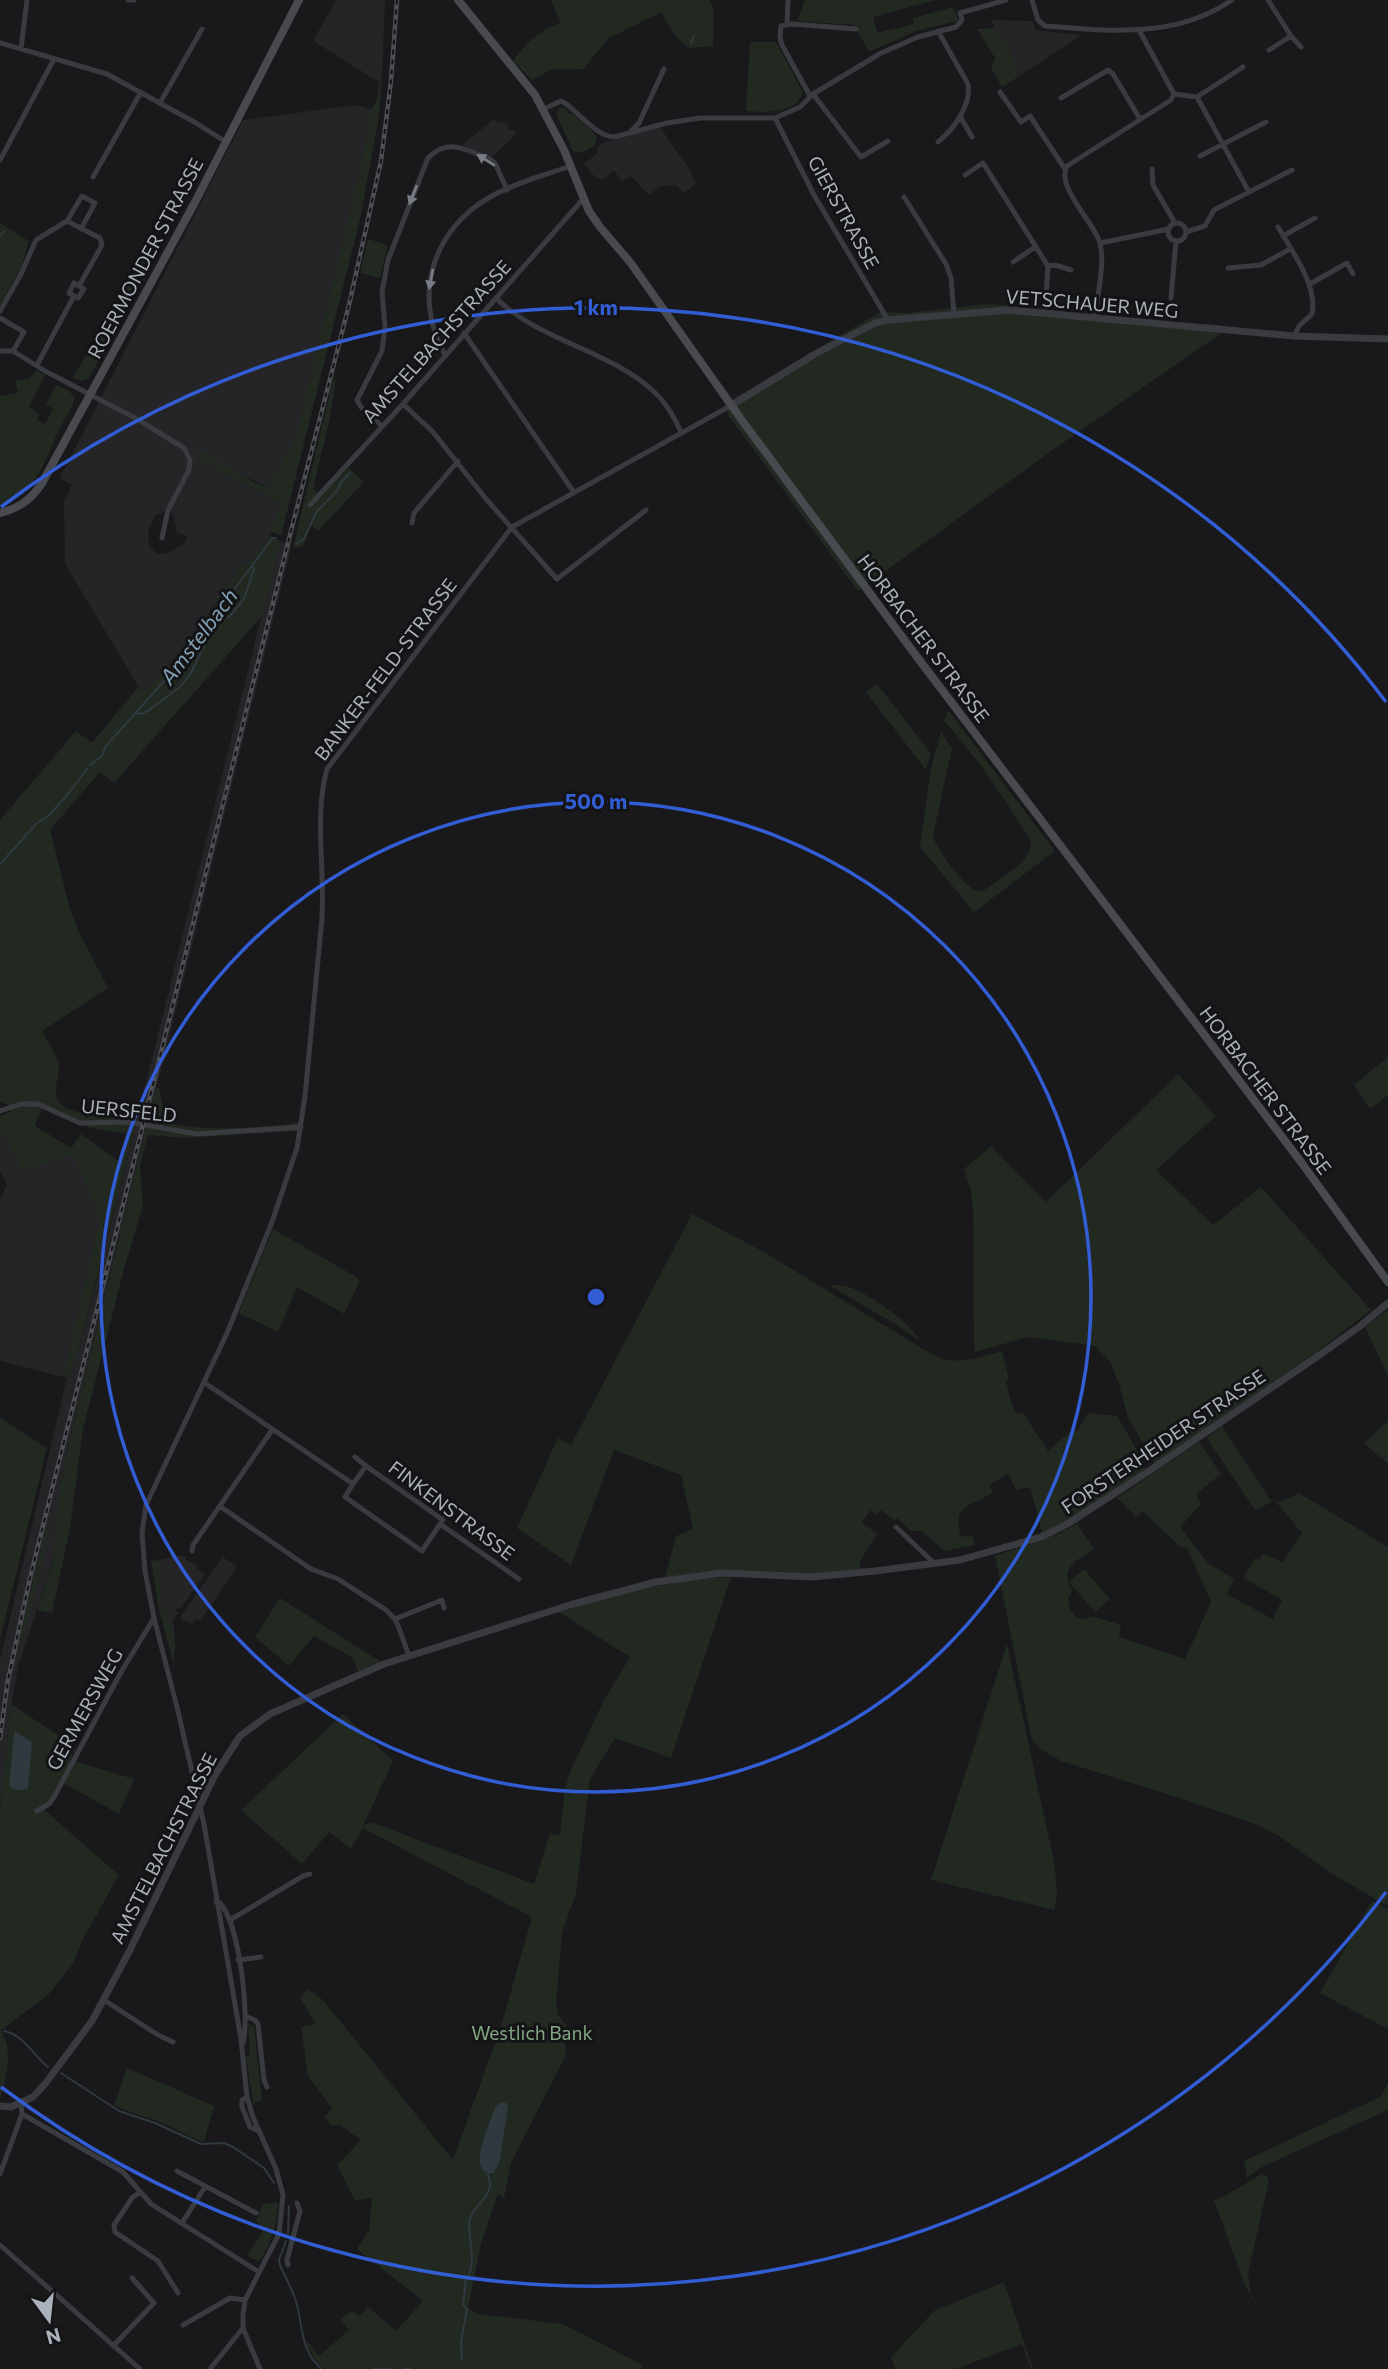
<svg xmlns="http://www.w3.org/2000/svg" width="1388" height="2369" font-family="Commissioner,sans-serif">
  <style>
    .built { fill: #252528; fill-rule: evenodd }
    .green { fill: #212921; fill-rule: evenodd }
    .water { fill: #2f393f }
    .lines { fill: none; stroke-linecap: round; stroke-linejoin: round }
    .stream { stroke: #2f393f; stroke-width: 2 }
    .minor { stroke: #3a3b40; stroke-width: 5 }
    .tertiary { stroke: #3a3b40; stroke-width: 7 }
    .secondary { stroke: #484a50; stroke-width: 8 }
    .rail-casing { stroke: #4d4f55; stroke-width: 4.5 }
    .rail { stroke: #141416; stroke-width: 2; stroke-dasharray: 5; stroke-linecap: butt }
    .oneway { fill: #787c84 }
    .ring { fill: none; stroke: #325dd4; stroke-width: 3.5 }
    .labels { text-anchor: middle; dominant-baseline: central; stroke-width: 6; stroke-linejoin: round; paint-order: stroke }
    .street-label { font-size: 19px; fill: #abb1bb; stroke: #141416 }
    .park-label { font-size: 19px; fill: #83a583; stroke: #141416 }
    .water-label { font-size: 21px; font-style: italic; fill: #83a0b5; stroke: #141416 }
    .centre { fill: #325dd4; stroke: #141416; stroke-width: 3.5 }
    .ring-label { font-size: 21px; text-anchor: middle; font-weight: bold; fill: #325dd4; stroke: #141416; stroke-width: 6; stroke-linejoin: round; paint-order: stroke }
  </style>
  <rect width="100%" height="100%" fill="#19191b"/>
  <path class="built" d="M336,0H385L382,77L379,82L313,41Z
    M990,20L1033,21L1035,30L1081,35L1018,77L1011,51Z
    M356,105L371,109L360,168L296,436L268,487L197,455L200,460L280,503L270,535L254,557L241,566L201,624L162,674L143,694L65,564L64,502L72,485L60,478L243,120ZM169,510L173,515L177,532L187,537L185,543L168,553L157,554L149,546L148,532L154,516Z
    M494,119L498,123L501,120L508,125V130L516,131L515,135L491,158L462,145Z
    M660,127L689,169L696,184L683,193L676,185L661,186L649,195L631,176L622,181L614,171L602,180L594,176L584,164L599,152L597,148L605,142Z
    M280,541L292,544L111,1270L71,1435L61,1482L58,1527L51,1567L19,1663L11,1704L0,1810V1660L67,1378L77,1355L107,1241Z
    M0,1132L6,1138L22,1172L73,1153L100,1217L63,1377L0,1361V1199L7,1185L0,1171Z
    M172,1555L186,1556L185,1559L197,1565L196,1568L205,1574L180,1609L178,1607L176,1611L179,1613L175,1616L172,1622L174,1625L175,1642L169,1616L161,1607L159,1577V1560L169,1558Z
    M223,1557L237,1567L200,1621L196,1619L192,1624L183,1620L180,1617Z"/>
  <path class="green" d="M551,0H710L714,12L713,46L689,48L676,37L661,12L609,38L583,69L551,70L532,80L513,61C527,41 539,31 561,23Z
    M805,0H936L873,17L877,33L914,24L913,18L953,7L958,18L957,21L916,31L869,52L854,25L797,21Z
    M995,28L1011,51L1018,77L1002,87L991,68L995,58L977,29Z
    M750,42H776L803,92C796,115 765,112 746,111Z
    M382,77L379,116L361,215L281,536L271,531L280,503L200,460L197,455L199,450L257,484L268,487L296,436L360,168L371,109C382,97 375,89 382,77Z
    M560,107L566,109L569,114L572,113L597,136L595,145L582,153L573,151L556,114Z
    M0,223L29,241L21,267L0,305Z
    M368,239L388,245L380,278L360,273Z
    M146,258L152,260L147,273L89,378L83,381L73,378L140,259Z
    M987,304C1065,309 1142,322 1220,325V334L1047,454L858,591L728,415L724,404L880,312L907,313Z
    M37,370L45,375L29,406L39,414L37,420L45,424L53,409L46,404L56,385L69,391L75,398C71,410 64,420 58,432C45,461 34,497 0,507V396L18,393L15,381L28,379Z
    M334,375C339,392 318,465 313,489L322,496L349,468L364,482L318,531L311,525L303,546L293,548Z
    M270,535L280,541L262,616L114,783L100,772L50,830L70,909L79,932L108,988L42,1031C47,1041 57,1054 59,1065C60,1074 55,1084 56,1093C58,1123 120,1111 139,1112L77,1355L67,1378L63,1377L100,1217L73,1154L22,1172L6,1138L0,1132V1116L10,1112L8,1105L0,1101V820L76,731L92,743L138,687L143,693L162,674L201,624L241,566L254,557ZM42,1108C71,1123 92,1131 126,1133L120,1162L81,1134L71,1148L35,1126Z
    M877,684L931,753L926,770L866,692Z
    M948,710L1055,851L974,912L920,847L931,768L941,732L952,748L933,836C935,847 966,889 977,891C980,891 985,889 988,888C1003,876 1035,860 1030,839C1004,798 977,757 944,721Z
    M1388,1057V1095L1370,1109L1354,1085Z
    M1178,1074L1216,1116L1156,1170L1213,1225L1261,1187L1371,1310L1314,1354L1155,1464L1128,1418L1119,1384L1110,1361L1095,1346L1027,1337L976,1352L974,1350L973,1210L971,1191L964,1169L991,1146L1046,1202Z
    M156,1088H159C161,1097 163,1114 168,1120C181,1134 279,1127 299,1122L298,1131L182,1138L148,1135L140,1166L143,1206L124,1269L83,1429L70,1528L52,1613L37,1610L52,1565L61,1482L71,1435Z
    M692,1214L762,1251L935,1356C958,1366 979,1357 1002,1351L1009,1380L1006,1381L1011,1402L1016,1414L1023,1413L1048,1451L1072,1430H1078L1088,1413L1117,1416L1144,1462L1145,1470L1060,1526L1042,1532L1030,1487L1016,1490L1008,1473L990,1485L993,1492C970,1509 952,1502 961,1537L972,1535L975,1545L944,1551L922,1531H911L897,1518L895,1521L881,1510L877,1514L871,1510L862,1522L877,1534L859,1563L861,1570L816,1574L721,1570L665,1578L676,1536L693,1529L681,1475L614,1450L571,1565L517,1528L558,1438L571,1445Z
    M273,1229L358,1278L359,1283L344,1314L297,1287L278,1332L239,1313Z
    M829,1285C835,1285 840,1285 846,1286C865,1291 912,1323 920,1341L895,1324Z
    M1386,1311L1388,1312V1376L1365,1327Z
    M0,1418L47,1448L0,1640Z
    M1388,1421V1464L1364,1443Z
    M1222,1426L1272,1502L1255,1510L1207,1438Z
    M1199,1442L1221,1474L1196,1494L1201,1504L1180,1527L1208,1563L1234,1579L1227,1594L1273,1619L1282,1600L1244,1578V1576L1255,1558L1259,1560L1263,1553L1282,1562L1302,1533L1277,1503L1299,1493L1388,1547V1906L1332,1874L1279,1836L1260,1826L1186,1800L1061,1761L1042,1750L1032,1740L995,1556L1058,1534L1077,1524L1094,1549C1076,1561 1059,1568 1072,1591L1068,1597L1070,1610L1075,1616L1082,1619L1092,1616L1121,1625L1119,1637L1185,1659L1211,1602L1187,1548L1180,1547L1143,1511L1136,1517L1117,1498Z
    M50,1511C47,1560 32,1604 18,1651L16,1650Z
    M159,1560L161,1607L169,1616L175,1642L174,1666L158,1605L151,1561Z
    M1084,1569L1110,1599L1095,1612L1069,1582Z
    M731,1577L671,1758L615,1738L590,1779L576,1893L562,1933L556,2003L559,2016L571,2032L565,2040L566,2055L511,2163L504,2198L498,2193L481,2244L468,2308L478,2314L563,2324L643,2365L640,2369H325L317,2362L306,2344L308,2342L319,2356L349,2330L340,2320L352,2310L359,2316L368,2307L396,2331L423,2301L357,2249L369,2230L372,2198L355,2201L337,2165L361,2140L340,2125L332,2126L325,2117L332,2108L308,2076L301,2027L316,2024L300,1998L308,1989L323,2000L453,2160L502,2023L532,1917L363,1828L351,1849L329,1832L302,1864L241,1810L343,1714L393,1761L363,1826L371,1822L534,1884L550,1833L560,1835L565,1788L570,1772L604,1700L630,1657L559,1612C615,1594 672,1579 731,1577Z
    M280,1598L381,1662L358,1671L353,1658L314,1636L289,1666L255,1637Z
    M1007,1644L1055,1867L1057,1895L1054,1910L931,1880Z
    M11,1704L76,1747L70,1760L134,1779L119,1814L60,1781L50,1799L42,1808L119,1875L82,1941L72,1965L48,1995L1,2030C14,2051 6,2077 0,2100V1810Z
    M1372,1901L1388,1909V2029L1320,1993Z
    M248,2024L254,2026L262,2100L253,2103L246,2057L250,2054Z
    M127,2068L214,2106L204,2142C189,2137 176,2129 162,2123C146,2117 130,2113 114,2105Z
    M1388,2082V2110L1264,2166L1247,2177L1244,2161L1382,2096Z
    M1261,2174L1267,2176L1269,2181L1248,2273L1251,2294L1264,2320L1244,2283L1214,2200L1225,2196Z
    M278,2202C278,2223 271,2242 261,2259L257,2261L247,2256L263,2230L256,2220L263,2204Z
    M1004,2282L1033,2369H1031L1022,2344L956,2369H895L891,2357L934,2311Z"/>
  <path class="water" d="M16,1732L32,1742L28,1788C24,1791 13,1791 9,1786L14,1734Z
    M501,2102L506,2103L508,2107L500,2160L494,2173C463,2177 492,2118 496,2106Z"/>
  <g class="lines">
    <path class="stream" d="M691,43L694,36
      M0,236L4,231
      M297,543L304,539L317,511L338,490L341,482L350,473
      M220,607L217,613L221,621
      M135,713L142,714L149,710L181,686L191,673L213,627L230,616L244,599L254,569L252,566
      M90,765L102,756L105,747L189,653L216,609L226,600L273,538H276
      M0,864L37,823L48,816L63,800L87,769
      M4,2031C24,2035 33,2055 48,2067
      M61,2073L119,2111L155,2123L201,2144L224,2143L233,2147L264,2168L274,2183
      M288,2233L289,2206
      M286,2241L279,2260L280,2265C285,2277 292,2288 296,2301C303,2325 300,2352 322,2369
      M462,2360L461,2342L467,2309L463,2305L466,2278C477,2269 469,2241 469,2224C470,2207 489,2201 490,2185C490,2181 488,2177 488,2174
      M374,2369H390
      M403,2369H410"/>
    <path class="minor" d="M128,0H134
      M1032,0L1038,20L1045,26C1108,31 1176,39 1232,0
      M1268,0L1291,36L1301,47
      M787,24L788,0
      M938,31L968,84C972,105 953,130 938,142
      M0,43L107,74L196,123L226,142
      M21,49L27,0
      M1269,50L1291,36
      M1000,92L1021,122L1030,116L1065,169
      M813,94L861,157L888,141
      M1174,94L1197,97L1243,67
      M810,96L782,45L780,38L781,26L792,24L856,29
      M1197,97L1249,192
      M1061,98L1108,70L1113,74L1140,119
      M160,103L202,29
      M544,109L561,101L565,103C579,113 596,136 614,137L667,123L700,118H775L800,107L813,94L881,53L918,37L956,27L962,20L960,13L1006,0
      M960,116L972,137
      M775,118L814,195L888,320
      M630,132L639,123L664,69
      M1200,156L1266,122
      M0,160L54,59
      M1152,169L1153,185L1175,223
      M965,175L983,163L1048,266L1045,312
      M93,177L141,92
      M904,197L946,264L951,278L954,314
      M67,221L100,238L102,245L79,286L74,283L69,293L74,296
      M1168 232a9 9 0 1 1 18 0a9 9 0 1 1-18 0Z
      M1278,227C1292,251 1318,286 1312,314L1299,326L1294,336
      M1186,232L1205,226L1214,210L1292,170
      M1283,236L1315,218
      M1100,243L1169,229
      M1013,262L1035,247
      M1048,266L1055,265L1071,270
      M1228,268L1261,265L1290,249
      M1310,284L1347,263L1353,274
      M496,298C541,343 622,353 662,400C670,410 676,421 681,432
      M1171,298L1176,241
      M0,311L21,274L36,240L67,221L82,196L95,203L81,229
      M0,318L24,332L13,351
      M1095,318C1097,296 1107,257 1098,238C1090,219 1056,185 1067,166L1171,100L1174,94L1139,30
      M464,333L573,491
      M0,351H13L45,371L137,419L184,448L190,460L189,470L168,510L162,538
      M445,355C412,297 432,230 490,197C515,183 545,175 571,166
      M37,365L74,296L78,298L84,289L79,286
      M403,404L433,432L486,499L557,579L646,510
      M382,426L361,407L357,400L382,351L385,327L382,292L388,260L428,158C448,137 468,150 491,160L495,163L507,190
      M310,505L403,404L584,198
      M412,523L414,513L458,461
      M0,1111L21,1104H38L80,1123L128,1122L197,1134L301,1127
      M205,1383L353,1484L366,1466L443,1520L440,1524L519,1579
      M355,1457L366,1466
      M353,1484L345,1497L422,1551L440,1524
      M221,1507L311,1569L338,1579L386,1610L395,1619L399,1628L409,1656
      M896,1527L935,1564
      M192,1551L193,1545L272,1430
      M395,1619L442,1600L444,1608
      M37,1811L49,1804L54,1797L120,1674L154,1618
      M216,1902L220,1903C239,1923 250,2015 243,2043
      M230,1920L303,1876L310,1874
      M238,1960L261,1957
      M104,2000L158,2035L173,2042
      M247,2017L255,2020L258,2024L264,2080L267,2087
      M247,2097L242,2100V2107L250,2127L259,2131
      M22,2114L123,2172L151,2204L259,2272
      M177,2171L256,2213
      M0,2174L22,2114L21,2104
      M140,2192L132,2198L114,2225L115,2232L158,2261L178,2293
      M182,2223L205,2187
      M0,2245L140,2369
      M288,2265L287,2260L300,2211L297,2203
      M183,2325L230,2298L245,2300
      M113,2346L154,2303L132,2278
      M210,2369L243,2328
      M260,2369L243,2328V2315L245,2300L279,2234L283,2195L276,2169L253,2117L247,2097L241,2039L204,1824L178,1711L154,1618L145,1571L142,1533L146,1505L227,1333L272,1222L297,1148L305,1096L322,918C325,870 314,814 327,769L512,527L732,405"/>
    <path class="tertiary" d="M732,405L815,354L875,323L888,320L1008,310L1294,336L1388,339
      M0,2106L11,2107L33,2097L45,2084L92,2021L130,1950L215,1775L240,1736L270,1714L384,1664L573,1604L656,1582L722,1573L812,1577L875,1571L960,1560L1041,1537L1069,1523L1152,1469L1318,1356L1359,1327L1388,1303"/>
    <path class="secondary" d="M458,0L535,95L564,150L589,211L600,227L630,262L741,419L917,657L1301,1162L1388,1282
      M0,513C19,508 31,500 42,483L194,204L299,0"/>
    <g class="rail-casing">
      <path id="rail" d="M0,1738L8,1680L30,1578L291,531L349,305L381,161L391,81L397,0"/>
    </g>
    <use href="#rail" class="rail"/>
  </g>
  <defs><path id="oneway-solid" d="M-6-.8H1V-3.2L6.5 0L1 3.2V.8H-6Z" transform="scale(1.75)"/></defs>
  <g class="oneway">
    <use href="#oneway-solid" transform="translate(486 160) rotate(-148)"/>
    <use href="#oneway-solid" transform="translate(413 195) rotate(112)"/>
    <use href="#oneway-solid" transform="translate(431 279) rotate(101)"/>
  </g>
  <g class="ring">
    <circle cx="596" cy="1297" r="495"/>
    <path d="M1386 1892A989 989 0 0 1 1 2087M1 507A989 989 0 0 1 1386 702"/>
  </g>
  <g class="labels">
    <g class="street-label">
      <text transform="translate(844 212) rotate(61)">GIERSTRASSE</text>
      <text transform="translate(145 258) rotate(-62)">ROERMONDER STRASSE</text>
      <text transform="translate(1092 303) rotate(5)">VETSCHAUER WEG</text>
      <text transform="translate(436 341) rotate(-48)">AMSTELBACHSTRASSE</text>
      <text transform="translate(924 638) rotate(53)">HORBACHER STRASSE</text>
      <text transform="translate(385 669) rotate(-53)">BANKER-FELD-STRASSE</text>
      <text transform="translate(1266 1090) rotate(53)">HORBACHER STRASSE</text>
      <text transform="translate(129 1110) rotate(6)">UERSFELD</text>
      <text transform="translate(1163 1441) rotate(-34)">FORSTERHEIDER STRASSE</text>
      <text transform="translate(452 1510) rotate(37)">FINKENSTRASSE</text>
      <text transform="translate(84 1709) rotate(-61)">GERMERSWEG</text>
      <text transform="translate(163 1848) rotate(-63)">AMSTELBACHSTRASSE</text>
    </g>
    <g class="park-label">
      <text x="532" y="2032">Westlich Bank</text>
    </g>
    <g class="water-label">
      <text transform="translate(198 636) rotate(-53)">Amstelbach</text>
    </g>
  </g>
  <circle cx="596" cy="1297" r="10" class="centre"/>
  <g class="ring-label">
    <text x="596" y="315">1 km</text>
    <text x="596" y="809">500 m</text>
  </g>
  <g transform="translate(49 2320) rotate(165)" stroke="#141416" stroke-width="5" paint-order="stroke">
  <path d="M0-5L12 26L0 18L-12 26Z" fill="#abb1bb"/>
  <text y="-10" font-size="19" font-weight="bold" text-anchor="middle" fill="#abb1bb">N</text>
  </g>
</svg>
